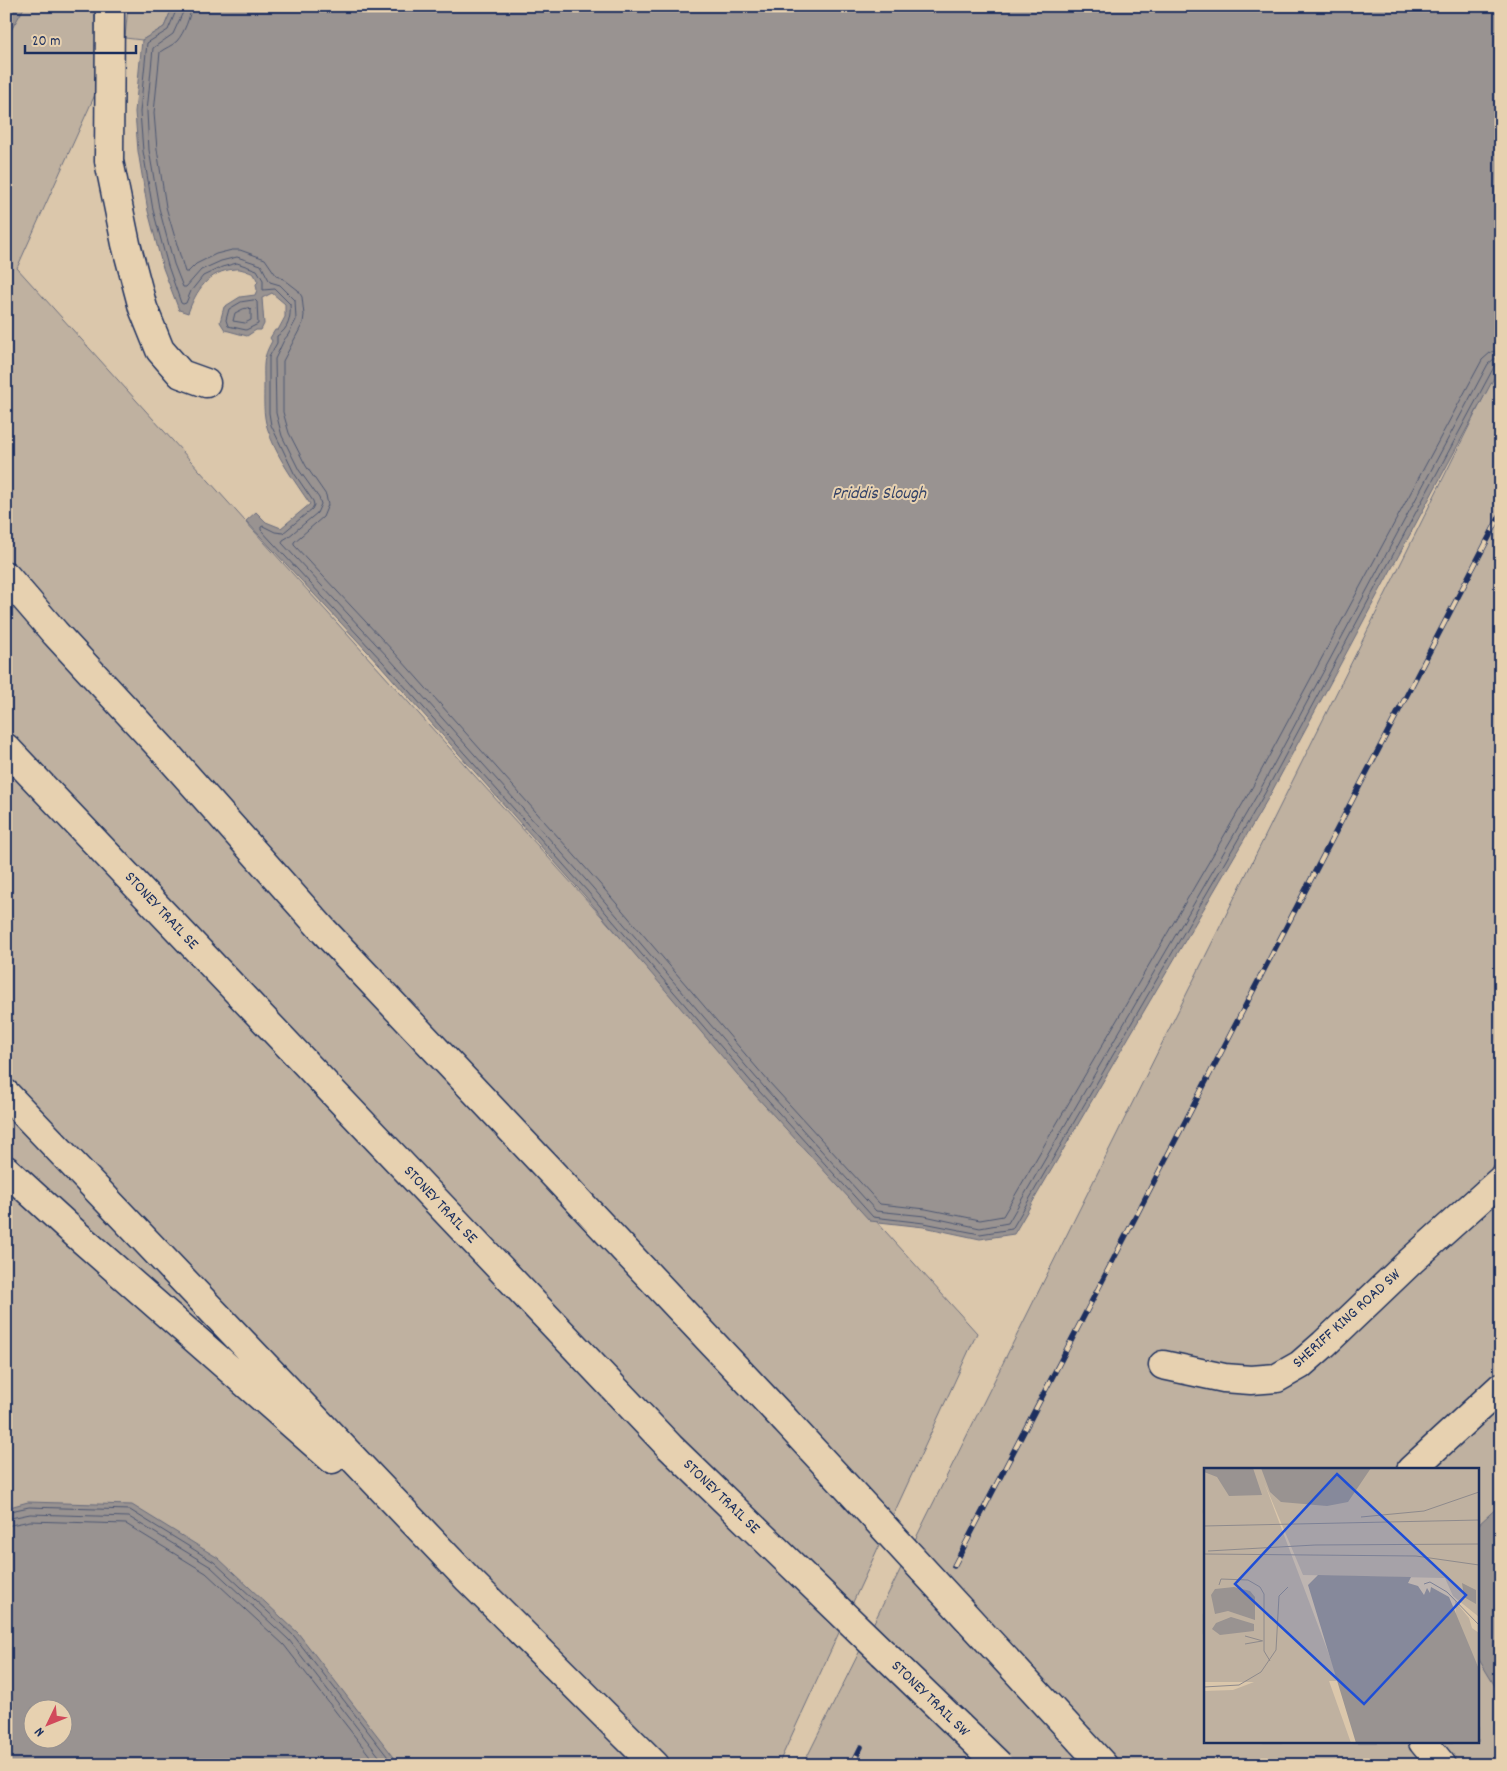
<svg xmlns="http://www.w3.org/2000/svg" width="1507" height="1771" font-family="Dekko,sans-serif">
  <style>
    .green { fill: #bfb1a0; stroke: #6d707f; fill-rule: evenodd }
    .water { fill: #999391; stroke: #676b7d; fill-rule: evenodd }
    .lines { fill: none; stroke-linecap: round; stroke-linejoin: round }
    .shore { stroke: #4d5772; stroke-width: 1 }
    .minor-casing { stroke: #1b2f5e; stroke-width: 31 }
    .highway-casing { stroke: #1b2f5e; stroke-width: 31 }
    .minor { stroke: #e7d1b0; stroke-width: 28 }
    .highway { stroke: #e7d1b0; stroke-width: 28 }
    .rail-casing { stroke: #1b2f5e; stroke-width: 5.5 }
    .rail { stroke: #e7d1b0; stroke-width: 4; stroke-dasharray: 11; stroke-linecap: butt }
    .highway-bridge-casing { stroke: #1b2f5e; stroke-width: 31; stroke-linecap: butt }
    .highway-bridge { stroke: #e7d1b0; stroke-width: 28 }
    .labels { text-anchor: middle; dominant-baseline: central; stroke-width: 4; stroke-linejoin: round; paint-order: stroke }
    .street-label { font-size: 16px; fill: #1b2f5e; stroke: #e7d1b0 }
    .water-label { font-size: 18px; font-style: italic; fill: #344368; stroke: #e7d1b0 }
    .inset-road { fill: none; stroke: #8e8a8c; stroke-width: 1 }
    .view { fill: #1d4ed8; fill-opacity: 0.15; stroke: #1d4ed8; stroke-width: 2.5 }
    .inset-edge { fill: none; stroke: #1b2f5e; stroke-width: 2.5 }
  </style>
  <rect width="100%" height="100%" fill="#dbc7ab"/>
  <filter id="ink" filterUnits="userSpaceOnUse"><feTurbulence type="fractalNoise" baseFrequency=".02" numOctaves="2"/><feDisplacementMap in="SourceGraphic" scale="10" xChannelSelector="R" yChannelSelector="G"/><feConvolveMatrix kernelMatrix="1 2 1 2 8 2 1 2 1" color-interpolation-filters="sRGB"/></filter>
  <g filter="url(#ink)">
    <path class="green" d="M6,6H94L98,88L17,268L977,1333L778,1765H6ZM32,1708H62V1738H32Z
      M128,6H173L164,27L142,40L125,38Z
      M1501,362V1765H803ZM1206,1470H1478V1742H1206Z"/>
    <path class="water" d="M6,6H25L6,39Z
      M173,6H1501V365L1270,795L1014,1234L980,1239L924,1227L870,1221L755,1095L585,896L380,665L246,521L256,512L266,522L281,528L310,504C294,480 275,455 267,427C263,414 264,399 264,385C264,364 262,359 272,341L270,338L275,330H278L285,317V304L272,293L262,298L264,324L261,330H256L247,336L225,330L220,322L224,307L240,297L255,295L257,290L256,284L258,282L254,274C248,272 241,268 235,269C208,271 196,291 188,313L179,310L163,268L148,211L138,151L135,112L142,40L164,27Z
      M28,1502L132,1505L218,1558L298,1633L400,1765H6V1508ZM32,1708H62V1738H32Z
      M1501,1504V1696L1478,1658V1525Z"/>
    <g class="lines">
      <path class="shore" d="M178,6L168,30L147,43L140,112L143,151L153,210L168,266L181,303L183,304L186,303L191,291L203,276L222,267L237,263L257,270L263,280V290L275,289L290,304C291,317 289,329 277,336V343L269,357V413L271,425L294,473L313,501L314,505L312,509L283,533L275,532L263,526L261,527V530L383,662L588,892L759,1091L873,1217L924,1223L980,1234L1012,1229L1265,793L1494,367L1497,364H1501
        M184,6L183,12L173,34L153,48L147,112L149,150L159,208L174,264L183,287H186L201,270L221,261L237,257L261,265L270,282L280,285L295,300L296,320L288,335L284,340L275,359L276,413L282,436L299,470L319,498L321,504L317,513L288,537L283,540L282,543L388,657L593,888L764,1087L876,1211L925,1216L980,1228L1008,1223L1260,790L1488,364L1494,359L1501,358
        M191,6C191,16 184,33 177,41C172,46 165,48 160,52L154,113L157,149L166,207L185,272H188L196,264L216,254L232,250H240L265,259L276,275L285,280L298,290L302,297L304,315L303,323L283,361V412L289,433L306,466L326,495L328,505L323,517L294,542V545L394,652L599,883L769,1082L880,1204L926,1209L980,1220L1003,1216L1253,786L1482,360L1491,352L1501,350
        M255,300L257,302L258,324L246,330L228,326L226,320L229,309L241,302Z
        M249,308L251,310V320L245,323L233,321L235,313L243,309Z
        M6,1512L29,1507L130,1510L214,1562L294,1636L394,1765
        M6,1519L30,1514L129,1517L211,1567L289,1640L386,1765
        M6,1526L30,1521L126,1524L206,1573L284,1645L377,1765"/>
      <g class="minor-casing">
        <path id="minor" d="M110,6L109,161L126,244L143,308L160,350L181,374L206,383
          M1163,1365L1224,1378L1251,1380L1277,1378L1300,1365L1324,1344L1412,1260L1501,1180
          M1411,1470L1501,1387
          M1423,1742L1442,1765"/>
      </g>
      <g class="highway-casing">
        <path id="highway" d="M6,576L55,633L165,752L324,931L784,1419
          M6,748L670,1447L883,1653
          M6,1094L468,1579L655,1765
          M6,1170L77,1235L332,1459
          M1080,1740L1103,1765"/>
      </g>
      <use href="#minor" class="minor"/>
      <use href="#highway" class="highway"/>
      <g class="rail-casing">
        <path id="rail" d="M954,1566L1501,514
          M852,1765L861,1747"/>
      </g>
      <use href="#rail" class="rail"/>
      <g class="highway-bridge-casing">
        <path id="highway-bridge" d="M784,1419L1080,1740
          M883,1653L999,1765"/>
      </g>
      <use href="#highway-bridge" class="highway-bridge"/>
    </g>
  </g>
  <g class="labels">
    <g class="street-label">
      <text transform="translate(161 911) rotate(47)">STONEY TRAIL SE</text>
      <text transform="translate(440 1205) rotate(47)">STONEY TRAIL SE</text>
      <text transform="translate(1347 1319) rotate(-42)">SHERIFF KING ROAD SW</text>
      <text transform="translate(721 1497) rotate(44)">STONEY TRAIL SE</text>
      <text transform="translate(930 1699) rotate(44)">STONEY TRAIL SW</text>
    </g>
    <g class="water-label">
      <text x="879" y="494">Priddis Slough</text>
    </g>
  </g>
  <g transform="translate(1204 1468)">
    <rect width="275" height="275" fill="#dbc7ab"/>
    <path d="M0,0H275V149L249,128L241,110L99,107L60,14L135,213H125L147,275H0V223L29,222L50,214H0ZM251,133L265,150L268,160L275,165V201L252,152Z" fill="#bfb1a0"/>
    <path d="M0,0H49L58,27L25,28L13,9L0,4ZM57,0H167L144,34L123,38L77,34L66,24ZM114,107L207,109L204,115L214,118L220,127L223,120L226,125L227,119L245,129L275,201V275H152L104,117ZM258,115L272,122V136L260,129ZM30,119L46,123L51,129V152L24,143L11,146L7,127L11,121ZM27,149L50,156V163L16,167L8,161L12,155Z" fill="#999391"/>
    <path class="inset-road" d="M157,49L220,43L275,24M0,58L275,52M4,83L111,77L275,76M0,86L212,88L275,97M220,116L226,114L243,124L275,157M15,117L17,111L44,112L56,119L60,126V183L66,193M41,168L59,173M41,176L58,173M0,219L35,217L57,204L72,182L75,128L84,119"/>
    <path class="view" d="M133,6L262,127L160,236L31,116Z"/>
    <rect width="275" height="275" class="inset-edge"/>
  </g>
  <rect width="1507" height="1771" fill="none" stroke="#e7d1b0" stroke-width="25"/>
  <rect x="12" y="12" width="1482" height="1746" fill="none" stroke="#1b2f5e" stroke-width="2" filter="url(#ink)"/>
  <g transform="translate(48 1724) rotate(227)"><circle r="24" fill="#e7d1b0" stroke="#95908f"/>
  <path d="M0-4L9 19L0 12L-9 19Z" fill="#d1495b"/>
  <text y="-8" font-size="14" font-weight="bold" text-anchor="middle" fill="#1b2f5e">N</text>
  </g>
  <path d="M25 45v8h111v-8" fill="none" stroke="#1b2f5e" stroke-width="2.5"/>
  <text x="32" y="45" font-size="15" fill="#1b2f5e" stroke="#e7d1b0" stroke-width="4" paint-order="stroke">20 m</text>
</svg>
